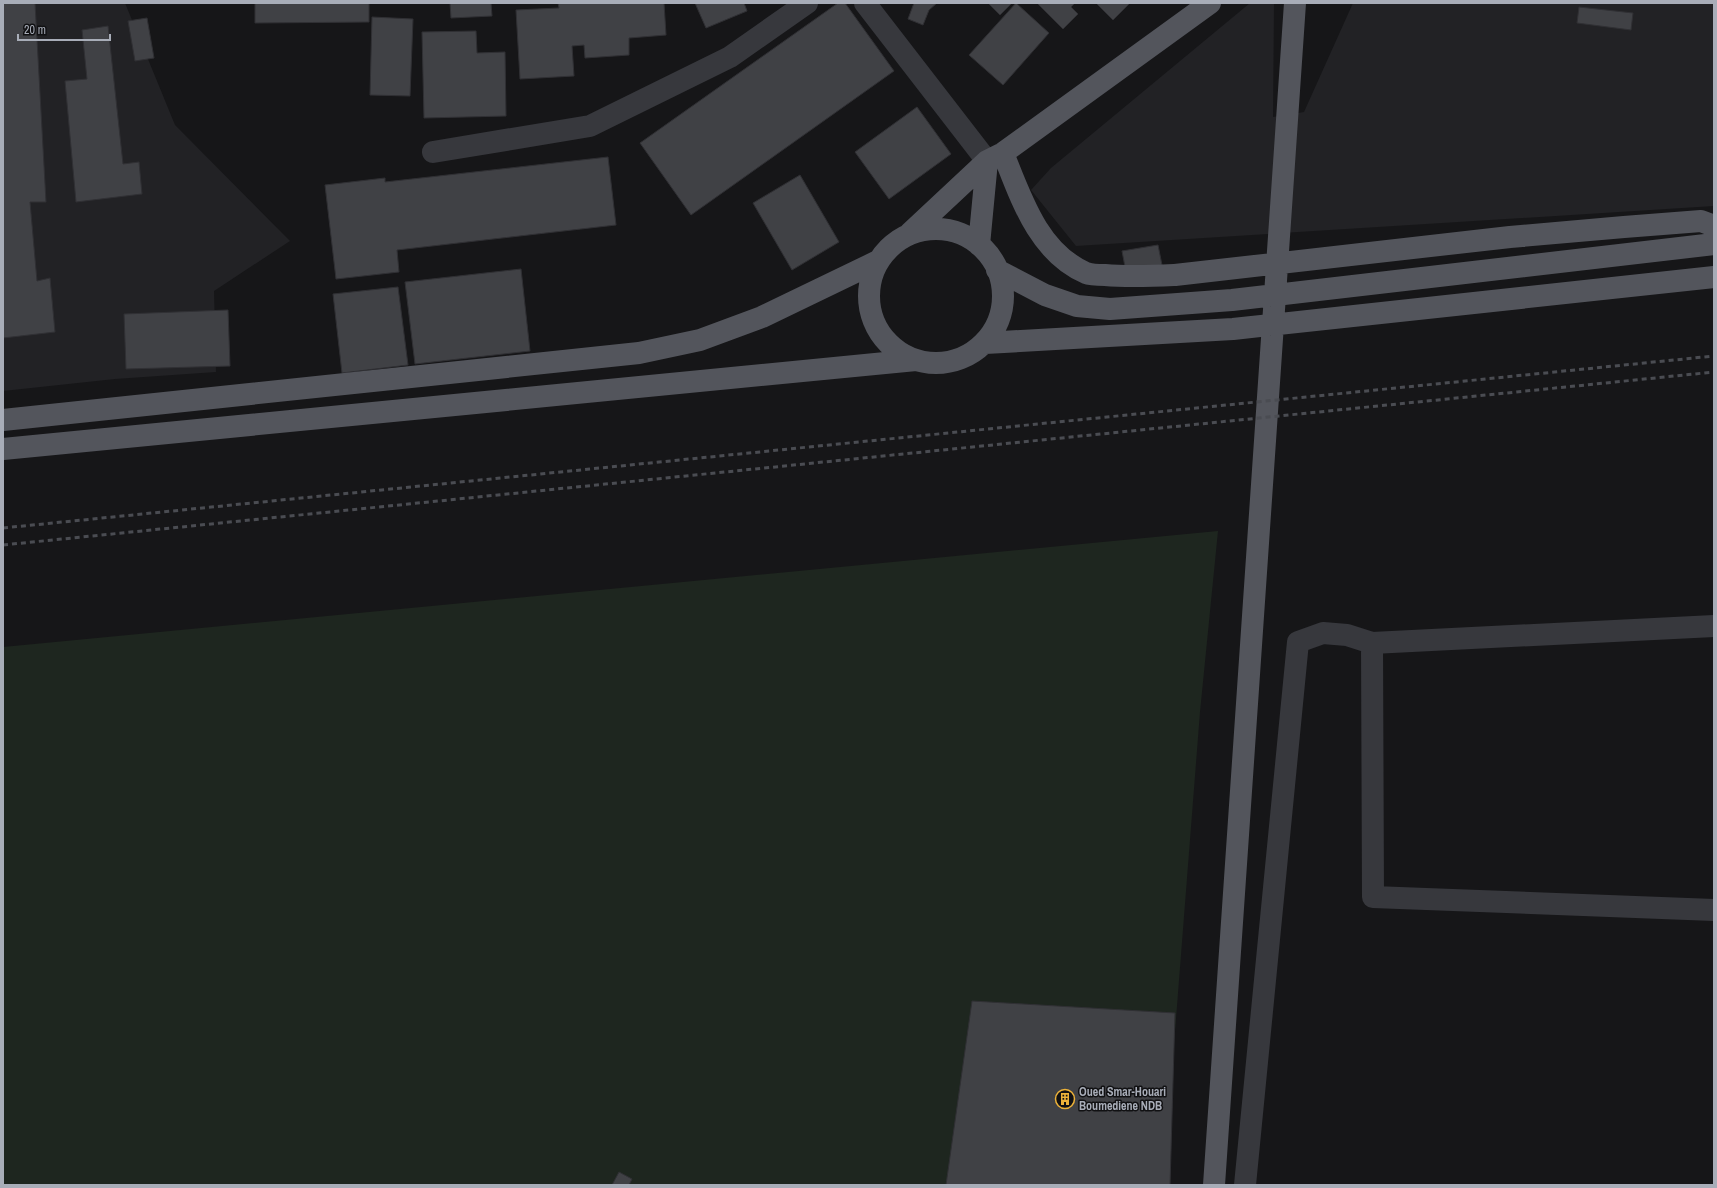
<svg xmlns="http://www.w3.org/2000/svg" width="1717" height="1188" font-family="'Archivo Narrow',sans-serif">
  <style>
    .built { fill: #222225 }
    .green { fill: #1e261f }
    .building { fill: #404145; stroke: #303034 }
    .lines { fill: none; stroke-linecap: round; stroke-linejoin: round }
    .minor { stroke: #37383d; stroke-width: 22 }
    .major { stroke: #53555c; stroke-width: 22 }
    .rail { stroke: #4a4c52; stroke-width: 3; stroke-dasharray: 5 4; stroke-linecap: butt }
    .labels { text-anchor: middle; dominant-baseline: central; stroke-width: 3; stroke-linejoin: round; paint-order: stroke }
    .poi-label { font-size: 12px; font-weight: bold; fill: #a8adb8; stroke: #111113; text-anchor: start }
  </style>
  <rect width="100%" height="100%" fill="#161618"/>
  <path class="built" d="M3,3H125L175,125L290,241L214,291L216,372L115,379L3,391Z
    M1250,3H1274L1273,117L1304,112L1353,3H1714V206L1076,246L1031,190L1051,168Z"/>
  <path class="green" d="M1218,531L1200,712L1163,1185H3V647Z"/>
  <path class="building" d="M3,3H35L46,202H30L37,281L50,278L55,332L3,338Z
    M255,3H369V22L255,23Z
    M450,3H491L492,16L451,18Z
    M558,3H664L666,35L629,38V55L585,58L584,45L572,46L574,76L520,79L516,10L559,8Z
    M695,3H744L747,11L706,28Z
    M838,3H845L894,71L691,215L640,143Z
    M914,3H937L929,10L923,25L908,19Z
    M991,3H1012L1000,15L989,4Z
    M1016,3L1049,33L1003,85L969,55Z
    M1037,3H1075L1071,7L1078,14L1063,29Z
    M1096,3H1130L1113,20Z
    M1579,7L1633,13L1631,30L1577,23Z
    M372,17L413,19L410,96L370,95Z
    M147,18L154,58L135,61L128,21Z
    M108,26L123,164L139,162L142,194L76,202L65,81L87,79L82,30Z
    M476,31L477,53L505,52L506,116L424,118L422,32Z
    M917,107L951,154L889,199L855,152Z
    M608,157L616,225L397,250L399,272L336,279L325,185L385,178V182Z
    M800,175L839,242L792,270L753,203Z
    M1158,245L1162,265L1126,272L1122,251Z
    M521,269L530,351L415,364L405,282Z
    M398,287L408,365L342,373L333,294Z
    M228,310L230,366L126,369L124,314Z
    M972,1001L1175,1013L1170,1185H946Z
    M619,1172L632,1179L629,1185H612Z"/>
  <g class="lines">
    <path class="minor" d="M865,3L987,161
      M433,152L590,126L730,57L807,3
      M1372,643L1373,897L1714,910
      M1245,1185L1298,642L1323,633L1347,635L1372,643L1714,626"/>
    <path class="major" d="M1003,153C1021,198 1038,252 1086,273C1091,275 1099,275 1105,275C1128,277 1151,276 1175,275L1510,237L1624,227L1701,221L1714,226
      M869 296a67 67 0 1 1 134 0a67 67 0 1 1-134 0Z
      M910,233L987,161L1003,153L1210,3
      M979,245L987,161
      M997,270L1045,295L1077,306L1110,309L1232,300L1714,244
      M985,343L1233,329L1714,277
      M3,420L639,353L700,340L762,317L878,261
      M3,449L916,360
      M1214,1185L1295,3"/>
    <path class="rail" d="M3,528L1714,356
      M3,545L1714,372"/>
  </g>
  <defs>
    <g id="building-ring" transform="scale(1)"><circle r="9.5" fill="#111113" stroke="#edb239" stroke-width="1.5"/><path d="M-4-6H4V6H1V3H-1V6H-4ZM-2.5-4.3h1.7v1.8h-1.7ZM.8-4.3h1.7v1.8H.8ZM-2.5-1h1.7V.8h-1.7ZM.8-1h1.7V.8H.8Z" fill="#edb239"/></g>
  </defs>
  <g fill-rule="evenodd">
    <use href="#building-ring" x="1065" y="1099"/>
  </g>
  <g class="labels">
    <g class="poi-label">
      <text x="1079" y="1092">Oued Smar-Houari<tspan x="1079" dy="14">Boumediene NDB</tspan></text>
    </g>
  </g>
  <rect width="1717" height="1188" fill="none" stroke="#a8adb8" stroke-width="8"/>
  <path d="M18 34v6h92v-6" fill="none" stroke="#a8adb8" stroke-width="2"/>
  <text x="24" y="34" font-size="12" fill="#a8adb8" stroke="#111113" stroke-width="3" paint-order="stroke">20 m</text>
</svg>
